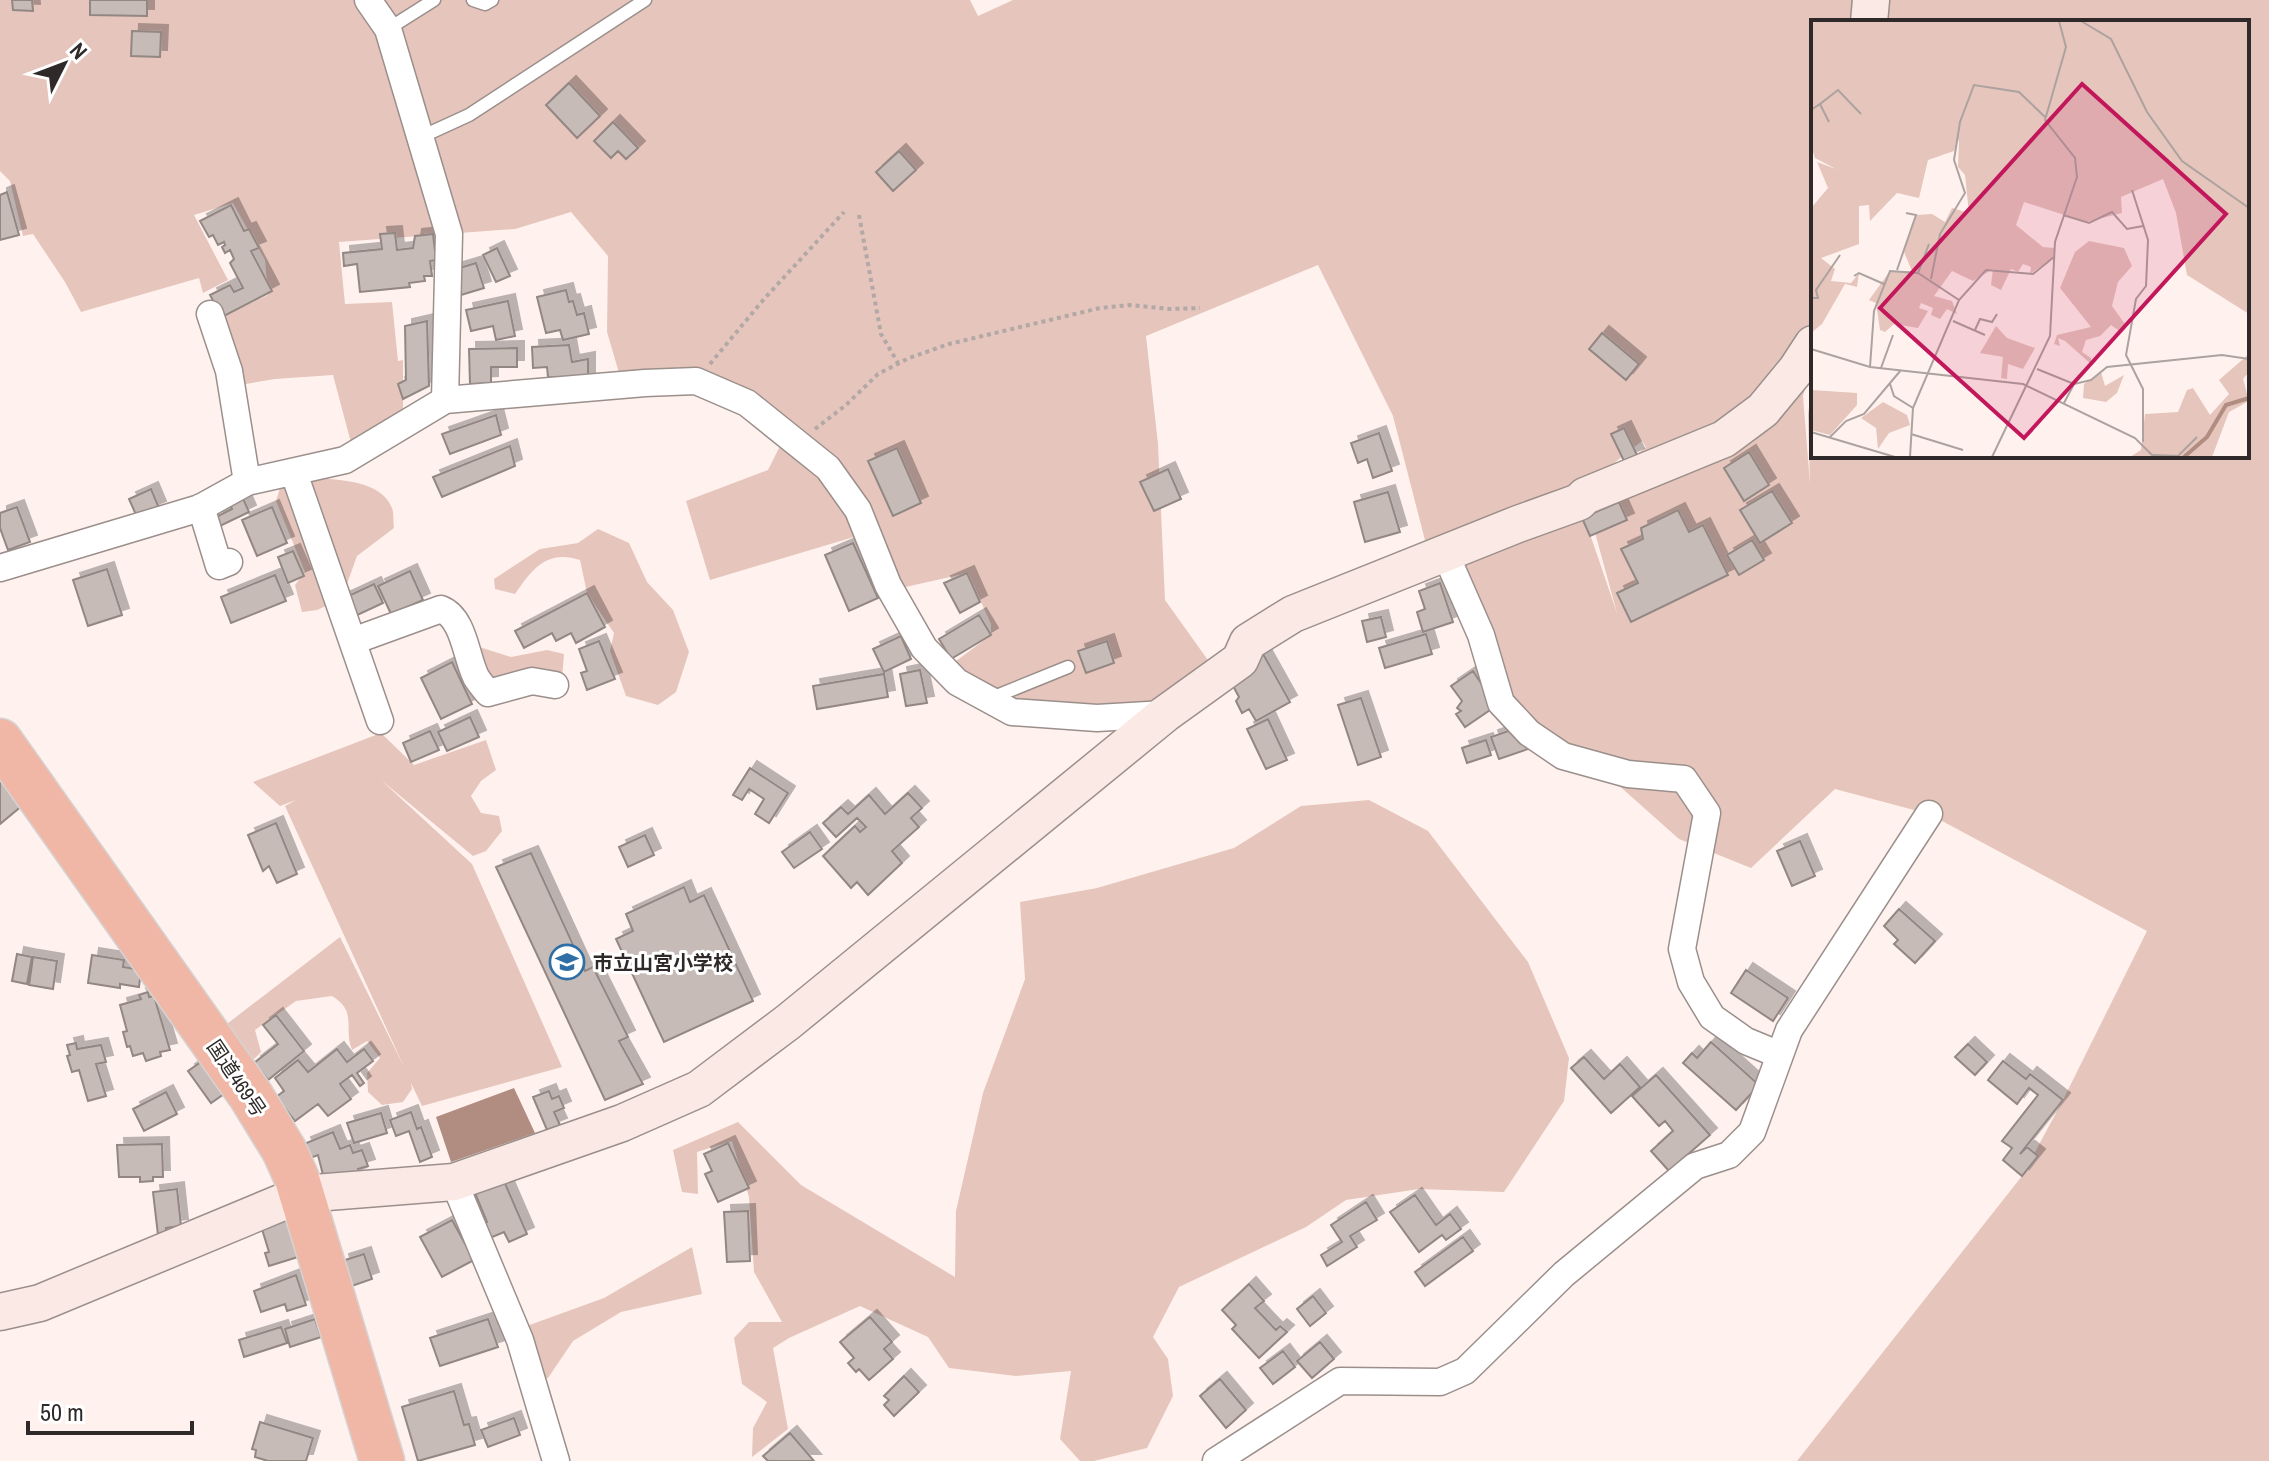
<svg xmlns="http://www.w3.org/2000/svg" width="2269" height="1461" font-family="'Archivo Narrow','Noto Sans JP',sans-serif">
  <style>
    .green { fill: #e6c5bc }
    .water { fill: #b18c80 }
    .building { fill: #c7bbb7; stroke: #928783; stroke-width: 2; filter: url(#shadow) }
    .lines { fill: none; stroke-linecap: round; stroke-linejoin: round }
    .lane-casing { stroke: #9b8f8c; stroke-width: 15 }
    .street-casing { stroke: #9b8f8c; stroke-width: 29 }
    .secondary-casing { stroke: #9b8f8c; stroke-width: 39 }
    .highway-casing { stroke: #d5d4d4; stroke-width: 47 }
    .path { stroke: #b2a8a5; stroke-width: 4; stroke-dasharray: 4 4; stroke-linecap: butt }
    .lane { stroke: #fff; stroke-width: 12 }
    .street { stroke: #fff; stroke-width: 26 }
    .secondary { stroke: #fae9e4; stroke-width: 36 }
    .highway { stroke: #f0b7a6; stroke-width: 44 }
    .labels { text-anchor: middle; dominant-baseline: central; stroke-width: 6; stroke-linejoin: round; paint-order: stroke }
    .poi-label { font-size: 20px; font-weight: bold; fill: #2f2a29; stroke: #fff; text-anchor: start }
    .street-label { font-size: 20px; fill: #2f2a29; stroke: #fff }
    .inset-river { fill: none; stroke: #b18c80; stroke-width: 4 }
    .inset-road { fill: none; stroke: #aca29f; stroke-width: 2 }
    .view { fill: #c2185b; fill-opacity: 0.15; stroke: #c2185b; stroke-width: 4 }
    .inset-edge { fill: none; stroke: #2f2a29; stroke-width: 4 }
  </style>
  <defs>
    <filter id="shadow"><feDropShadow dx="7" dy="-7" stdDeviation="0" flood-color="#0004"/></filter>
  </defs>
  <rect width="100%" height="100%" fill="#fff2ee"/>
  <path class="green" d="M0,0H970L978,16L1013,0H1867L1865,22H1813V362L1803,396L1810,484L1808,414L1813,381V456H2247V22H1869L1872,0H2269V1461H1797L2022,1176L2063,1100L2147,931L1929,814L1835,789L1751,868L1679,839L1589,759L1522,718L1484,644L1458,548L1579,502L1617,613L1585,496L1646,447L1642,441L1571,497L1428,552L1393,416L1318,265L1146,336L1158,444L1165,600L1215,670L1165,714L1012,712L948,667L991,635V624L968,573L901,588L867,533L710,580L686,501L768,470L786,434L751,402L622,383L607,332L608,256L571,212L515,229L339,242L345,304L392,302L398,361L403,360V422L354,454L333,375L275,379L240,385L216,320L268,295L265,260L233,203L194,215L228,280L203,293L199,278L81,312L65,282L33,234L23,236L10,181L0,171Z
    M315,478C339,480 381,480 392,508C394,513 393,522 394,528L357,556L343,595L335,602L317,610L302,612L295,585L305,572L276,501L280,488Z
    M598,529L629,543L647,582L673,610L689,652L676,692L658,705L626,696L610,651L614,633L587,593L580,560C547,549 532,569 515,594L495,589L494,579L540,549L578,543Z
    M470,644L511,657L547,650L564,654L562,679L490,685Z
    M381,733L414,765L486,740L496,770L481,781L471,796L481,813L499,816L502,831L486,851L473,856L381,780L472,864L562,1067L422,1106L411,1083L412,1089L403,1102L382,1105L368,1092L367,1073L380,1058L367,1041L352,1050C343,1027 358,1012 332,996L296,1001L255,1030L261,1052L247,1066L223,1027L340,937L405,1069L285,806L296,800L280,806L253,782Z
    M1369,800L1428,831L1528,962L1569,1058L1564,1101L1504,1192L1419,1189L1346,1200L1306,1227L1179,1287L1153,1337L1168,1359L1173,1396L1147,1448L1094,1461H1080L1060,1439L1071,1371L1016,1376L949,1368L928,1337L860,1306L789,1338L773,1348L788,1429L752,1457L753,1428L767,1402L742,1384L734,1338L749,1322H782L754,1272L749,1197L732,1141L697,1152L698,1194L682,1192L673,1150L738,1122L801,1185L955,1277L956,1211L983,1093L1025,979L1020,902L1097,888L1234,848L1301,806Z
    M692,1247L702,1294L621,1312L573,1341L548,1378L540,1379L524,1327L604,1298Z"/>
  <path class="water" d="M514,1088L535,1133L451,1162L436,1117Z"/>
  <path class="building" d="M12,0H32L33,11L13,10Z
    M90,0H147V16L90,15Z
    M132,31L161,32L160,57L131,56Z
    M569,83L600,116L577,138L546,105Z
    M613,122L638,148L626,159L618,151L611,158L594,141Z
    M899,151L916,170L893,191L876,172Z
    M7,192L19,235L0,240V195Z
    M231,205L244,231L249,229L259,248L251,251L272,291L222,317L210,295L230,285L234,292L243,288L230,263L234,259L230,250L225,253L222,247L225,245L224,242L218,245L213,235L209,237L200,221Z
    M395,233L397,250L413,248L415,236L433,234L436,260L430,261L432,276H424L425,281L409,283L410,287L360,292L357,264L344,266L343,253L382,249L380,234Z
    M497,248L510,276L496,282L483,255Z
    M476,263L484,288L461,295L453,270Z
    M566,290L569,302L573,301L577,315L584,313L589,334L563,340L560,330L546,333L537,297Z
    M508,301L515,336L496,340L493,326L471,331L466,310Z
    M427,321L429,386L403,399L398,384L406,380L405,326Z
    M1602,333L1639,364L1626,380L1589,349Z
    M569,345L572,362L588,359V380L548,377L547,367L533,368L532,347Z
    M517,348V367H491V383L470,384L469,349Z
    M496,415L501,435L450,454L442,434Z
    M1624,428L1637,455L1624,461L1611,434Z
    M1379,433L1392,471L1373,478L1367,459L1358,463L1351,443Z
    M510,446L515,466L442,497L433,477Z
    M897,448L921,503L893,516L868,461Z
    M1749,452L1769,485L1744,501L1724,468Z
    M1168,469L1181,499L1154,511L1140,482Z
    M151,489L159,508L137,517L129,499Z
    M1772,491L1792,523L1760,543L1740,510Z
    M1388,492L1400,532L1365,542L1354,502Z
    M242,496L249,512L220,526L216,517L232,509L229,502Z
    M1619,502L1627,520L1590,536L1582,518Z
    M17,507L30,542L8,550L0,528V513Z
    M272,507L287,543L257,556L242,520Z
    M1678,510L1689,532L1703,525L1728,575L1631,622L1617,593L1638,583L1621,549L1643,539L1641,528Z
    M1752,540L1764,560L1739,575L1727,555Z
    M853,543L878,598L849,611L825,555Z
    M293,551L304,576L288,583L278,557Z
    M107,569L122,615L88,626L73,580Z
    M410,571L423,600L391,614L378,586Z
    M967,573L980,602L960,613L944,583Z
    M275,575L286,601L231,623L221,597Z
    M1440,583L1453,622L1423,632L1417,612L1425,609L1419,591Z
    M374,584L383,603L351,618L342,599Z
    M587,593L605,627L576,643L571,633L556,641L552,633L524,648L515,631Z
    M979,615L991,635L951,659L939,639Z
    M1381,617L1386,637L1367,642L1362,621Z
    M1426,634L1432,654L1385,668L1379,648Z
    M901,636L911,659L884,672L873,649Z
    M599,641L615,679L587,690L581,673L587,671L579,649Z
    M1107,641L1114,663L1086,673L1078,651Z
    M1262,652L1290,702L1256,721L1249,709L1242,713L1236,701L1239,697L1226,673Z
    M452,662L472,704L441,719L421,678Z
    M920,670L927,703L906,706L900,674Z
    M1473,671L1496,706L1465,727L1456,714L1461,711L1457,708L1462,701L1451,686Z
    M884,674L888,697L817,709L813,686Z
    M1361,698L1381,757L1358,765L1338,705Z
    M470,717L479,737L447,751L438,732Z
    M1268,719L1287,760L1266,769L1247,729Z
    M1520,727L1528,749L1499,759L1491,737Z
    M430,731L439,750L411,762L403,743Z
    M1486,740L1491,755L1467,763L1462,748Z
    M750,768L788,793L769,823L755,814L764,799L749,789L742,800L733,795Z
    M0,775L24,804L0,824Z
    M908,793L922,808L911,818L919,827L892,851L902,863L868,895L857,882L851,888L823,856L855,826L860,832L866,827L857,818L836,837L823,823L841,807L848,814L869,795L885,814Z
    M276,823L297,874L277,883L269,866L263,871L248,835Z
    M810,832L822,849L794,868L782,852Z
    M645,835L654,855L628,867L619,847Z
    M1800,841L1815,876L1792,886L1777,851Z
    M531,853L585,971L593,967L628,1037L619,1041L643,1084L605,1100L496,867Z
    M684,887L690,902L704,895L753,1001L664,1042L616,939L633,931L626,914Z
    M1899,909L1935,941L1915,963L1894,944L1898,940L1884,926Z
    M17,954L32,957L27,984L12,981Z
    M92,955L124,960L123,967L141,970L139,987L120,984V988L88,983Z
    M33,957L57,961L53,989L29,985Z
    M1746,970L1788,998L1773,1021L1731,993Z
    M148,992L149,997L154,996L170,1050L160,1052L161,1056L146,1061L143,1053L133,1056L130,1046L127,1047L123,1032L127,1031L120,1005L141,999L139,995Z
    M276,1015L304,1051L268,1080L254,1063L278,1044L263,1025Z
    M1711,1042L1759,1085L1736,1110L1683,1063L1692,1053L1697,1058Z
    M76,1043L77,1049L101,1045L106,1062L96,1064L106,1096L88,1101L79,1070L72,1072L67,1056L70,1055L67,1045Z
    M1968,1044L1987,1062L1975,1075L1955,1057Z
    M337,1049L347,1062L364,1049L373,1061L357,1073L364,1083L360,1086L352,1075L340,1084L351,1099L328,1116L318,1104L295,1121L276,1097L284,1091L275,1078L298,1060L308,1072Z
    M1584,1057L1604,1079L1620,1064L1640,1087L1611,1113L1571,1068Z
    M2003,1061L2026,1079L2030,1074L2063,1100L2020,1154L2027,1147L2038,1156L2022,1176L2003,1160L2012,1148L2002,1141L2038,1095L2029,1088L2017,1104L1988,1080Z
    M201,1062L224,1094L211,1103L188,1071Z
    M1656,1075L1710,1135L1669,1171L1651,1151L1673,1131L1665,1121L1659,1126L1632,1096Z
    M549,1091L552,1099L559,1096L564,1108L554,1112L560,1125L547,1130L533,1097Z
    M166,1092L177,1114L144,1131L133,1109Z
    M411,1112L417,1129L421,1127L432,1157L420,1162L409,1131L396,1136L390,1120Z
    M381,1113L387,1133L354,1143L347,1123Z
    M333,1132L340,1149L350,1145L353,1153L362,1150L368,1166L358,1169L360,1174L326,1187L318,1155L310,1158L304,1144Z
    M728,1143L749,1188L718,1202L705,1174L712,1171L704,1154Z
    M162,1144L163,1177H153V1181L140,1182V1177H119L117,1145Z
    M504,1181L527,1234L509,1242L504,1232L490,1238L483,1223L487,1222L475,1193Z
    M177,1189L181,1226L166,1228V1234L158,1235L153,1192Z
    M1415,1195L1436,1225L1450,1214L1461,1229L1446,1240L1442,1235L1419,1252L1390,1212Z
    M1366,1202L1377,1220L1350,1236L1357,1247L1327,1266L1321,1255L1342,1242L1331,1225Z
    M748,1211L750,1261L727,1262L724,1212Z
    M289,1217L301,1256L269,1266L265,1253L269,1252L261,1226Z
    M452,1220L474,1260L442,1277L420,1237Z
    M1463,1237L1473,1251L1425,1286L1415,1272Z
    M364,1254L372,1279L349,1287L342,1261Z
    M296,1275L306,1305L287,1311L285,1304L261,1312L254,1291Z
    M1249,1284L1264,1301L1255,1308L1276,1330L1280,1326L1287,1332L1259,1358L1232,1329L1236,1325L1222,1310Z
    M1313,1296L1326,1313L1310,1326L1297,1309Z
    M870,1317L892,1342L884,1349L893,1359L869,1380L859,1369L856,1372L848,1363L854,1358L840,1342Z
    M315,1319L321,1337L290,1347L285,1329Z
    M488,1319L498,1347L440,1366L430,1338Z
    M281,1327L287,1343L244,1357L239,1340Z
    M1320,1342L1334,1359L1312,1378L1297,1361Z
    M1283,1351L1295,1367L1273,1384L1260,1368Z
    M904,1376L919,1392L894,1416L884,1405L889,1400L884,1396Z
    M1220,1379L1246,1410L1226,1428L1200,1396Z
    M454,1391L464,1425L469,1424L475,1445L418,1461L402,1407Z
    M514,1418L520,1435L488,1447L481,1430Z
    M260,1422L313,1438L306,1461H268L255,1457L256,1450L252,1449Z
    M790,1433L814,1461H768L763,1456Z"/>
  <g class="lines">
    <g class="lane-casing">
      <path id="lane" d="M473,0L485,4L492,0
        M388,29L434,0
        M421,137L469,115L645,0
        M989,699L1068,667"/>
    </g>
    <g class="street-casing">
      <path id="street" d="M368,0L388,29L449,234L445,400
        M210,314L229,371L247,482
        M294,473L380,721
        M201,507L219,566L229,562
        M1445,553L1481,635L1501,703L1529,733L1563,756L1628,774L1684,779L1707,813L1682,949L1691,982L1712,1017L1746,1041L1780,1055
        M0,568L200,508L247,482L345,460L445,400L645,383L696,381L747,403L828,468L858,510L888,585L924,648L957,682L1012,712L1097,718L1165,714
        M353,641L441,609C464,618 466,657 476,677C479,682 484,688 488,693L532,681L555,685
        M454,1182L520,1340L556,1461
        M1216,1461L1340,1381L1440,1382L1465,1371L1564,1274L1695,1166L1729,1155L1752,1132L1789,1030L1929,814"/>
    </g>
    <g class="secondary-casing">
      <path id="secondary" d="M1869,22L1871,0
        M0,1312L40,1303L302,1194L454,1182L622,1123L699,1089L788,1022L1165,714L1240,660L1248,642L1293,614L1518,524L1579,502L1585,496L1724,439L1763,410L1796,370L1813,344"/>
    </g>
    <g class="highway-casing">
      <path id="highway" d="M0,741L251,1096L284,1150L297,1179L382,1461"/>
    </g>
    <path class="path" d="M859,215L881,334L898,363
      M710,364L764,299L844,212
      M815,429L846,405L878,374L909,358L949,344L1100,308L1130,305L1170,309L1200,308"/>
    <use href="#lane" class="lane"/>
    <use href="#street" class="street"/>
    <use href="#secondary" class="secondary"/>
    <use href="#highway" class="highway"/>
  </g>
  <defs>
    <g id="school-ring" transform="scale(1.8)"><circle r="9.5" fill="#fff" stroke="#306fa6" stroke-width="1.5"/><path d="M0-5L7-2L0 1L-7-2ZM-4 1L0 2.5L4 1V4Q0 6-4 4Z" fill="#306fa6"/></g>
  </defs>
  <g fill-rule="evenodd">
    <use href="#school-ring" x="567" y="962"/>
  </g>
  <g class="labels">
    <g class="poi-label">
      <text x="593" y="962">市立山宮小学校</text>
    </g>
    <g class="street-label">
      <text transform="translate(237 1078) rotate(56)">国道469号</text>
    </g>
  </g>
  <g transform="translate(1811 20)">
    <rect width="438" height="438" fill="#fff2ee"/>
    <path d="M0,1H438V294L376,255L365,193L352,159L310,177L311,193L275,202L213,182L205,205L232,227L243,228V237L219,254L220,247L212,244L207,252L200,249L190,270L180,265L182,249L162,261L141,251L123,276L141,281L146,294L136,289L129,299L120,295L122,288L110,283L108,288L117,291L107,308L83,304L74,312L69,310L65,283L58,280L79,251H101L93,232L105,195L121,194L134,202L141,188L158,193L154,155L147,147L148,119L143,131L117,140L108,178L86,173L59,201L58,185L48,186V224L10,238L24,249L20,261L40,263L48,253L46,267L34,264L11,304L0,313L1,187L17,168L6,142L25,149L4,138L1,129ZM278,221L313,228L321,246L307,262L301,286L314,304L310,312L300,305L289,316L275,320L271,332L280,338V344L254,321L247,318L249,326L243,324L246,315L280,307L249,268L264,232ZM185,306L196,318L224,328L212,349L197,344L196,359L190,358L192,337L169,333ZM438,334V352L432,359L438,381L418,392L401,437H319L330,430L334,394L367,392L376,370L382,368L399,395L418,374L408,360ZM290,352L294,366L313,355L306,373L295,382L272,378L273,364ZM0,370L46,373V385L19,415L0,410ZM72,382L96,395L99,405L78,413L67,429L65,408L50,398Z" fill="#e6c5bc"/>
    <path class="inset-river" d="M373,437L396,417L415,385L438,378"/>
    <path class="inset-road" d="M270,1L300,19L336,92L371,141L438,188M9,84L27,70L50,94M0,90L9,84L18,102M321,170L337,220L335,266L325,279L315,335L332,369V422M252,195L278,203L301,192L316,209L332,206M86,250L105,195L95,193M107,253L118,224M43,256L48,253L73,264M120,259L129,214L154,173L143,140L149,102L163,65L208,72L234,97M0,278H7L5,270L29,235M142,301L174,315M164,310L169,299L181,302L186,294M0,329L59,347L212,364L324,418L343,437M59,347L63,291L79,251L107,253L148,280M70,348L82,315M226,349L263,364M79,364L83,376L102,388M253,383L263,364L280,360L296,347L411,335L438,339M0,412L84,437M100,414L152,430M19,417L35,401L53,394L90,350M342,435L367,436L386,417M99,437L102,388L148,280L175,250L222,254L243,237M181,437L239,316L244,222L266,157L264,138L234,100L255,27L248,1"/>
    <path class="view" d="M271,64L415,194L213,418L69,288Z"/>
    <rect width="438" height="438" class="inset-edge"/>
  </g>
  <g transform="translate(64 64) rotate(48)" stroke="#ffffff" stroke-width="6" paint-order="stroke">
  <path d="M0-6L14 30L0 20L-14 30Z" fill="#2f2a29"/>
  <text y="-12" font-size="22" font-weight="bold" text-anchor="middle" fill="#2f2a29">N</text>
  </g>
  <path d="M28 1421v12h164v-12" fill="none" stroke="#2f2a29" stroke-width="4"/>
  <text x="40" y="1421" font-size="24" fill="#2f2a29" stroke="#ffffff" stroke-width="6" paint-order="stroke">50 m</text>
</svg>
